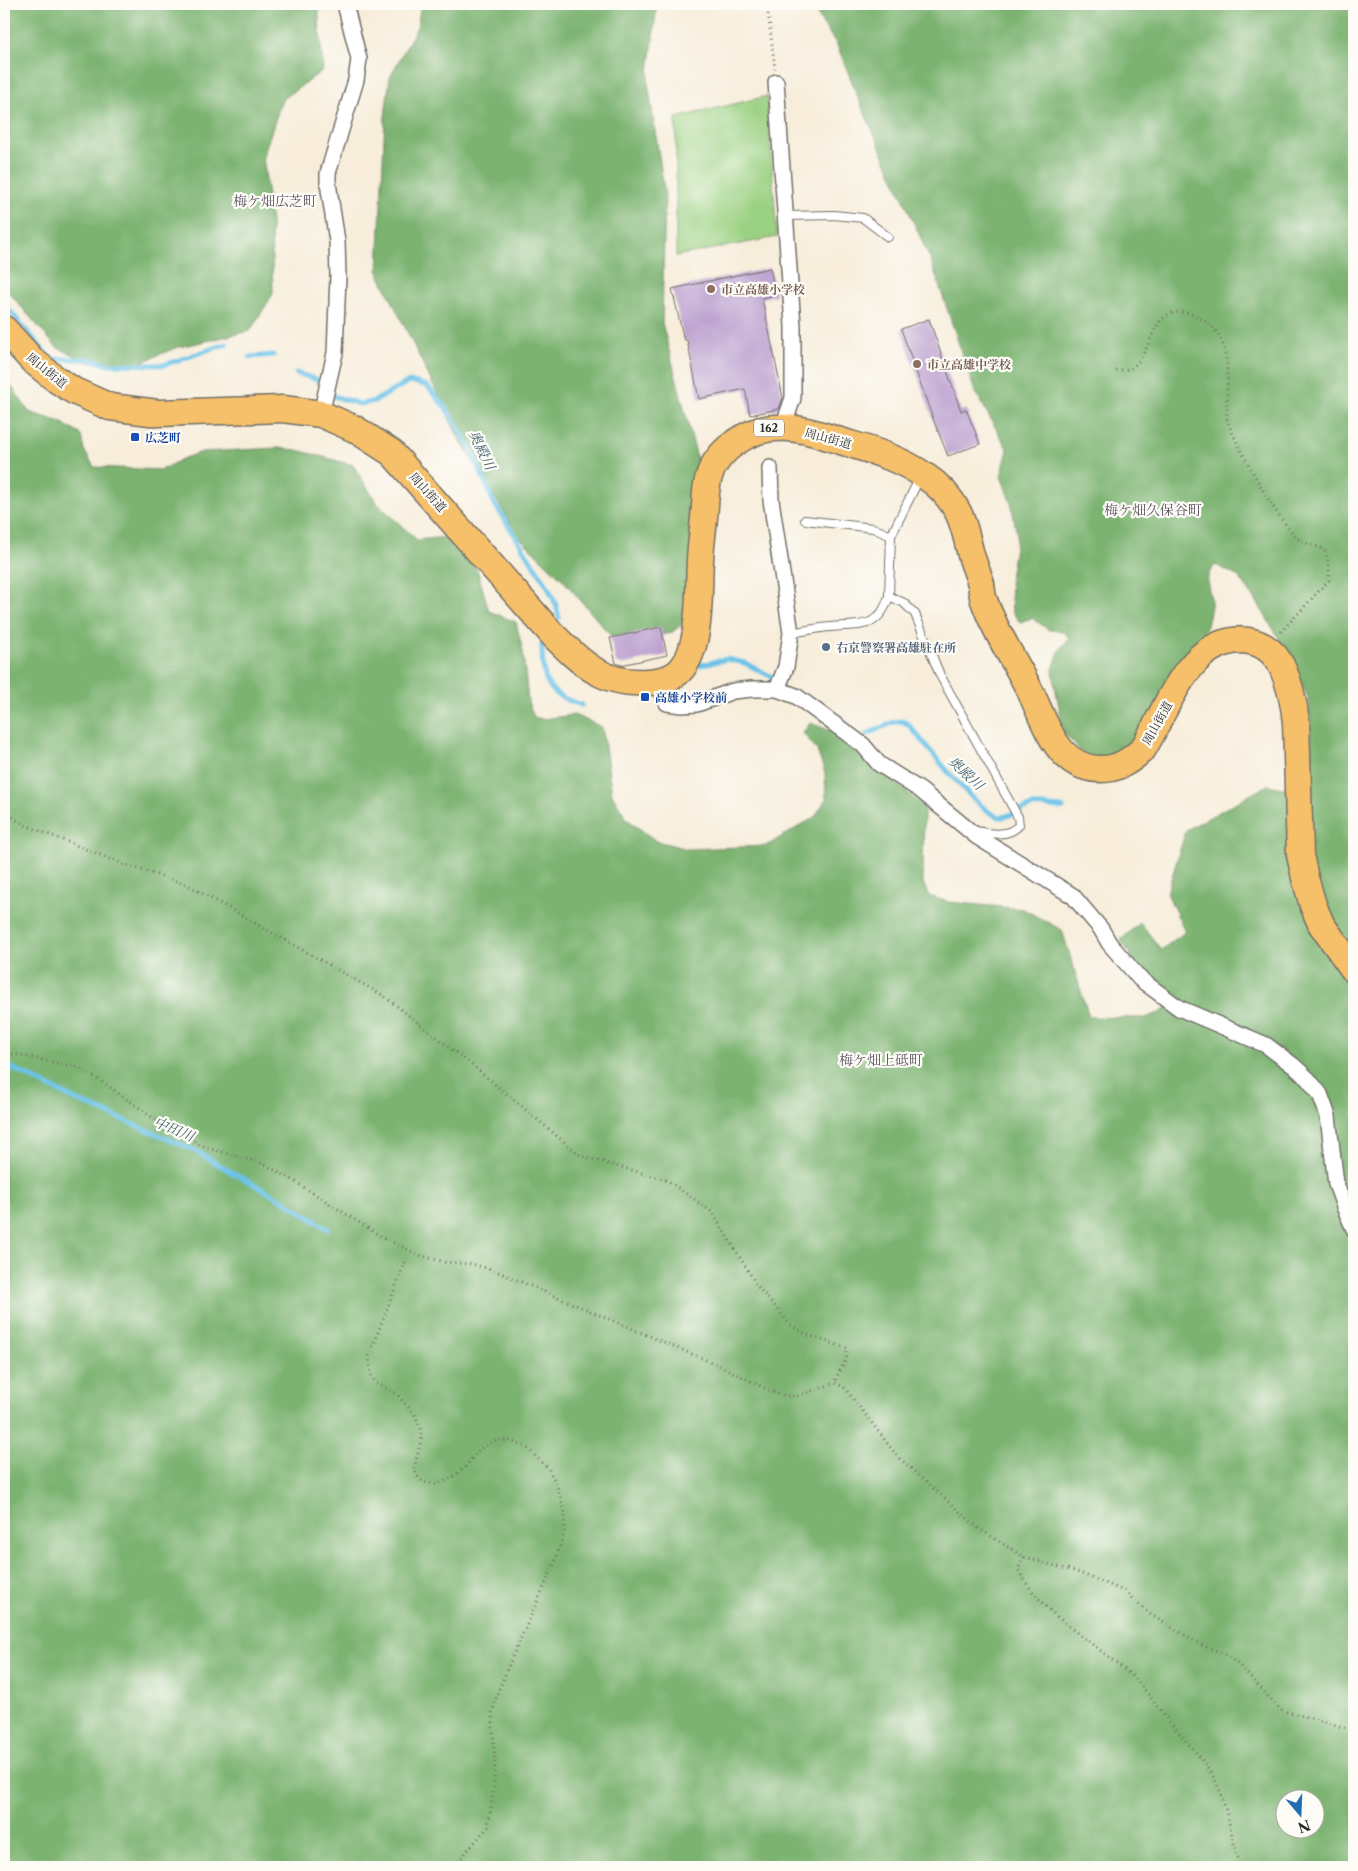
<svg xmlns="http://www.w3.org/2000/svg" width="1358" height="1871" font-family="'Libre Caslon Text','Noto Serif JP',serif">
  <style>
    .green { fill: #9bd183; stroke: #637e57 }
    .forest { fill: #7cb371; stroke: #546f4e; fill-rule: evenodd }
    .lines { fill: none; stroke-linecap: round; stroke-linejoin: round }
    .stream { stroke: #6bc3e9; stroke-width: 5 }
    .building { fill: #bda2d0 }
    .lane-casing { stroke: #726f68; stroke-width: 10 }
    .street-casing { stroke: #726f68; stroke-width: 18 }
    .highway-casing { stroke: #726f68; stroke-width: 29 }
    .path { stroke: #726f68; stroke-width: 3; stroke-dasharray: 1 4; stroke-linecap: butt }
    .lane { stroke: #fff; stroke-width: 8 }
    .street { stroke: #fff; stroke-width: 15 }
    .highway { stroke: #f6c06b; stroke-width: 26 }
    .education-dot { fill: #8d6e63; stroke: #fdfcf7; stroke-width: 2 }
    .transit-dot { fill: #1a4fb4; stroke: #fdfcf7; stroke-width: 2 }
    .service-dot { fill: #5c6f8a; stroke: #fdfcf7; stroke-width: 2 }
    .labels { text-anchor: middle; dominant-baseline: central; stroke-width: 4.5; stroke-linejoin: round; paint-order: stroke }
    .shield { fill: #fdfcf7; stroke: #6a6a68; stroke-width: 1 }
    .shield-label { font-size: 11px; font-weight: bold; fill: #2b2b2b }
    .education-label { font-size: 12px; font-weight: bold; fill: #785e54; stroke: #fdfcf7; text-anchor: start }
    .street-label { font-size: 12px; fill: #2b2b2b; stroke: #fdfcf7 }
    .transit-label { font-size: 12px; font-weight: bold; fill: #164399; stroke: #fdfcf7; text-anchor: start }
    .service-label { font-size: 12px; font-weight: bold; fill: #4e5e75; stroke: #fdfcf7; text-anchor: start }
    .neighbourhood-label { font-size: 14px; fill: #5e5565; stroke: #fdfcf7 }
    .water-label { font-size: 14px; font-style: italic; fill: #41606e; stroke: #fdfcf7 }
  </style>
  <rect width="100%" height="100%" fill="#fdfcf7"/>
  <filter id="ink" filterUnits="userSpaceOnUse"><feTurbulence type="fractalNoise" baseFrequency=".02" numOctaves="2"/><feDisplacementMap in="SourceGraphic" scale="10" xChannelSelector="R" yChannelSelector="G"/><feConvolveMatrix kernelMatrix="1 2 1 2 8 2 1 2 1" color-interpolation-filters="sRGB"/></filter>
  <filter id="wash" filterUnits="userSpaceOnUse"><feTurbulence type="fractalNoise" baseFrequency=".0096" numOctaves="4" result="noise"/><feDisplacementMap in="SourceGraphic" scale="20" xChannelSelector="R" yChannelSelector="G"/><feGaussianBlur stdDeviation="1.12" result="paint"/><feColorMatrix in="noise" values="0 0 0 0 0 0 0 0 0 0 0 0 0 0 0 0 0 1.4 0 .05"/><feComposite in="paint" operator="in"/></filter>
  <g filter="url(#wash)">
    <rect width="100%" height="100%" fill="#f7edda"/>
    <path class="green" d="M767,96L777,237L676,256V118Z"/>
    <path class="forest" d="M4,4H318L323,70L282,100L263,156L271,222L273,294L250,331L175,348L135,365L89,362L56,347L4,287Z
      M421,4H657L648,82L665,196L662,323L695,450L700,481L687,620L671,633L632,640L611,636L564,581L518,536L458,436L378,272L385,116L390,77L417,27Z
      M810,4H1354V1867H4V379L10,384L29,412L61,422L81,435L84,450L94,467L161,470L184,458L202,452L278,448L297,450L353,465L377,503L417,540L445,537L477,569L489,611L516,622L523,652L528,702L534,717L542,719L574,715L602,727L612,794L627,819L656,841L688,849L766,846L815,817L826,799L825,773L817,750L803,733L810,723L837,733L924,807L923,883L929,896L949,902L1023,909L1062,930L1089,1017L1145,1018L1162,1012L1173,998L1145,978L1121,940L1140,922L1161,950L1185,932L1167,893L1186,830L1268,785L1283,788L1306,779L1312,759L1309,700L1286,650L1257,602L1239,577L1216,565C1200,579 1212,589 1211,606C1210,612 1208,619 1207,626L1130,757H1086L1064,733L1055,686L1053,670L1059,651L1069,638L1063,631L1049,630L1032,618L1020,622L1012,612L1010,578L1017,535L1011,503L1001,476L1008,450L974,389L931,261L862,107L837,45ZM1286,1798H1316V1828H1286Z"/>
    <g class="lines">
      <path class="stream" d="M4,304L51,359H89L107,364L164,365L226,344
        M250,357L273,355
        M296,373L318,380
        M330,395L360,404L375,401L406,383L413,382L427,386L446,408L471,449L494,503L548,587L556,605L559,618
        M542,645C542,681 546,695 582,705
        M700,665L727,659L745,663L772,677
        M867,734L894,722L902,721L909,725C924,743 980,815 1000,817C1008,818 1023,808 1033,806C1042,805 1054,808 1063,808
        M4,1064L74,1099L194,1150L233,1173L281,1199L328,1229"/>
    </g>
    <g id="blocks">
      <path class="building" d="M770,268L776,295L762,298L783,398L779,409L750,415L745,389L699,399L687,340H684L672,289Z
        M929,319L961,411L966,409L980,444L948,456L933,419L901,329Z
        M661,627L667,655L621,665L616,663L610,638Z"/>
    </g>
  </g>
  <g filter="url(#ink)">
    <use href="#blocks" fill-opacity="0" stroke="#726f68" stroke-width="1"/>
    <g class="lines">
      <g class="lane-casing">
        <path id="lane" d="M786,216L834,215L863,218L888,237
          M805,520L873,528L891,536
          M889,596L891,536L920,477
          M791,633C803,631 817,628 830,627C858,624 879,631 889,596L904,603L915,614L940,675L1018,817L1019,825C1009,837 990,834 976,831"/>
      </g>
      <g class="street-casing">
        <path id="street" d="M776,82L793,326V398L783,427
          M321,414L335,353L338,276L337,241L328,183V173L356,80L359,59L345,4
          M770,468L771,500L791,633L786,667L777,689
          M657,681L667,703L682,705L697,704L733,691L752,689H777L796,696L863,745L879,764L920,790L976,836L1073,896L1101,929L1109,943L1140,979L1179,1008L1266,1045L1294,1066L1308,1079L1320,1094L1328,1116L1336,1184L1345,1209L1354,1229"/>
      </g>
      <g class="highway-casing">
        <path id="highway" d="M4,329L32,360L57,380L74,391L110,407L158,413L283,409L321,414L355,429L392,453L553,635C582,664 604,685 647,682C656,682 669,679 676,674C703,654 698,590 700,560C701,541 704,523 705,505C706,493 706,482 711,471C718,455 731,444 746,436C772,422 801,428 828,437C861,448 896,455 925,476C939,485 950,497 958,512C965,526 967,540 971,555C974,565 978,574 981,584C982,590 982,597 985,603C995,631 1012,656 1026,683C1044,715 1053,767 1099,769C1117,770 1130,761 1143,749C1160,721 1172,686 1196,661C1220,635 1264,630 1282,667C1290,684 1294,703 1296,722L1300,855L1305,878L1313,905L1321,924L1354,970"/>
      </g>
      <path class="path" d="M767,4L775,69
        M1116,371C1121,370 1127,370 1131,368C1151,356 1151,313 1178,312C1186,311 1197,316 1203,320C1232,335 1227,376 1227,403C1227,409 1226,417 1228,422C1236,445 1281,527 1299,539C1306,544 1316,546 1324,549L1329,564V580L1280,633
        M4,812L25,825L123,864L186,884L384,996L472,1065L581,1156L667,1180L712,1212L758,1287L791,1325L807,1335L847,1348C849,1363 838,1368 835,1383
        M4,1048L13,1054L77,1067L101,1081L166,1127L208,1148L264,1164L288,1177L385,1239L422,1256L445,1262L471,1264L491,1269L720,1366L773,1392L786,1396H797L835,1383L844,1387L898,1457L978,1528L1024,1557L1080,1573L1124,1591L1151,1615L1201,1645L1223,1653L1240,1666L1281,1710L1354,1730
        M405,1262L369,1356L371,1375L376,1383L396,1393L415,1415L421,1430V1440L414,1469L417,1476L423,1482L437,1484L452,1478L465,1467L480,1449L496,1440L511,1441L526,1447L548,1468L556,1483L565,1513L564,1533L555,1562L511,1660L497,1694L492,1713L495,1764L494,1788L488,1827L453,1867
        M1024,1557L1018,1569C1042,1616 1095,1642 1133,1677C1146,1690 1157,1706 1169,1721C1186,1742 1210,1765 1220,1791C1229,1816 1232,1842 1241,1867"/>
      <use href="#lane" class="lane"/>
      <use href="#street" class="street"/>
      <use href="#highway" class="highway"/>
    </g>
  </g>
  <g class="education-dot">
    <circle cx="711" cy="289" r="5"/>
    <circle cx="917" cy="364" r="5"/>
  </g>
  <g class="transit-dot">
    <rect x="130" y="432" width="10" height="10" rx="2.5"/>
    <rect x="640" y="692" width="10" height="10" rx="2.5"/>
  </g>
  <circle class="service-dot" cx="826" cy="647" r="5"/>
  <g class="labels">
    <rect class="shield" x="754" y="419.5" width="30" height="17" rx="4"/>
    <g class="shield-label">
      <text x="769" y="428">162</text>
    </g>
    <g class="education-label">
      <text x="721" y="289">市立高雄小学校</text>
      <text x="927" y="364">市立高雄中学校</text>
    </g>
    <g class="street-label">
      <text transform="translate(47 370) rotate(39)">周山街道</text>
      <text transform="translate(828 438) rotate(15)">周山街道</text>
      <text transform="translate(428 492) rotate(48)">周山街道</text>
      <text transform="translate(1157 723) rotate(-61)">周山街道</text>
    </g>
    <g class="transit-label">
      <text x="145" y="437">広芝町</text>
      <text x="655" y="697">高雄小学校前</text>
    </g>
    <g class="service-label">
      <text x="836" y="647">右京警察署高雄駐在所</text>
    </g>
    <g class="neighbourhood-label">
      <text x="275" y="201">梅ケ畑広芝町</text>
      <text x="1153" y="510">梅ケ畑久保谷町</text>
      <text x="881" y="1060">梅ケ畑上砥町</text>
    </g>
    <g class="water-label">
      <text transform="translate(482 450) rotate(64)">奥殿川</text>
      <text transform="translate(966 773) rotate(43)">奥殿川</text>
      <text transform="translate(174 1129) rotate(23)">中田川</text>
    </g>
  </g>
  <rect width="1358" height="1871" fill="none" stroke="#fdfcf7" stroke-width="20"/>
  <g transform="translate(1300 1814) rotate(161)"><circle r="24" fill="#fdfcf7" stroke="#a9a8a5"/>
  <path d="M0-4L9 19L0 12L-9 19Z" fill="#1f6fb2"/>
  <text y="-8" font-size="14" font-weight="bold" text-anchor="middle" fill="#2b2b2b">N</text>
  </g>
</svg>
